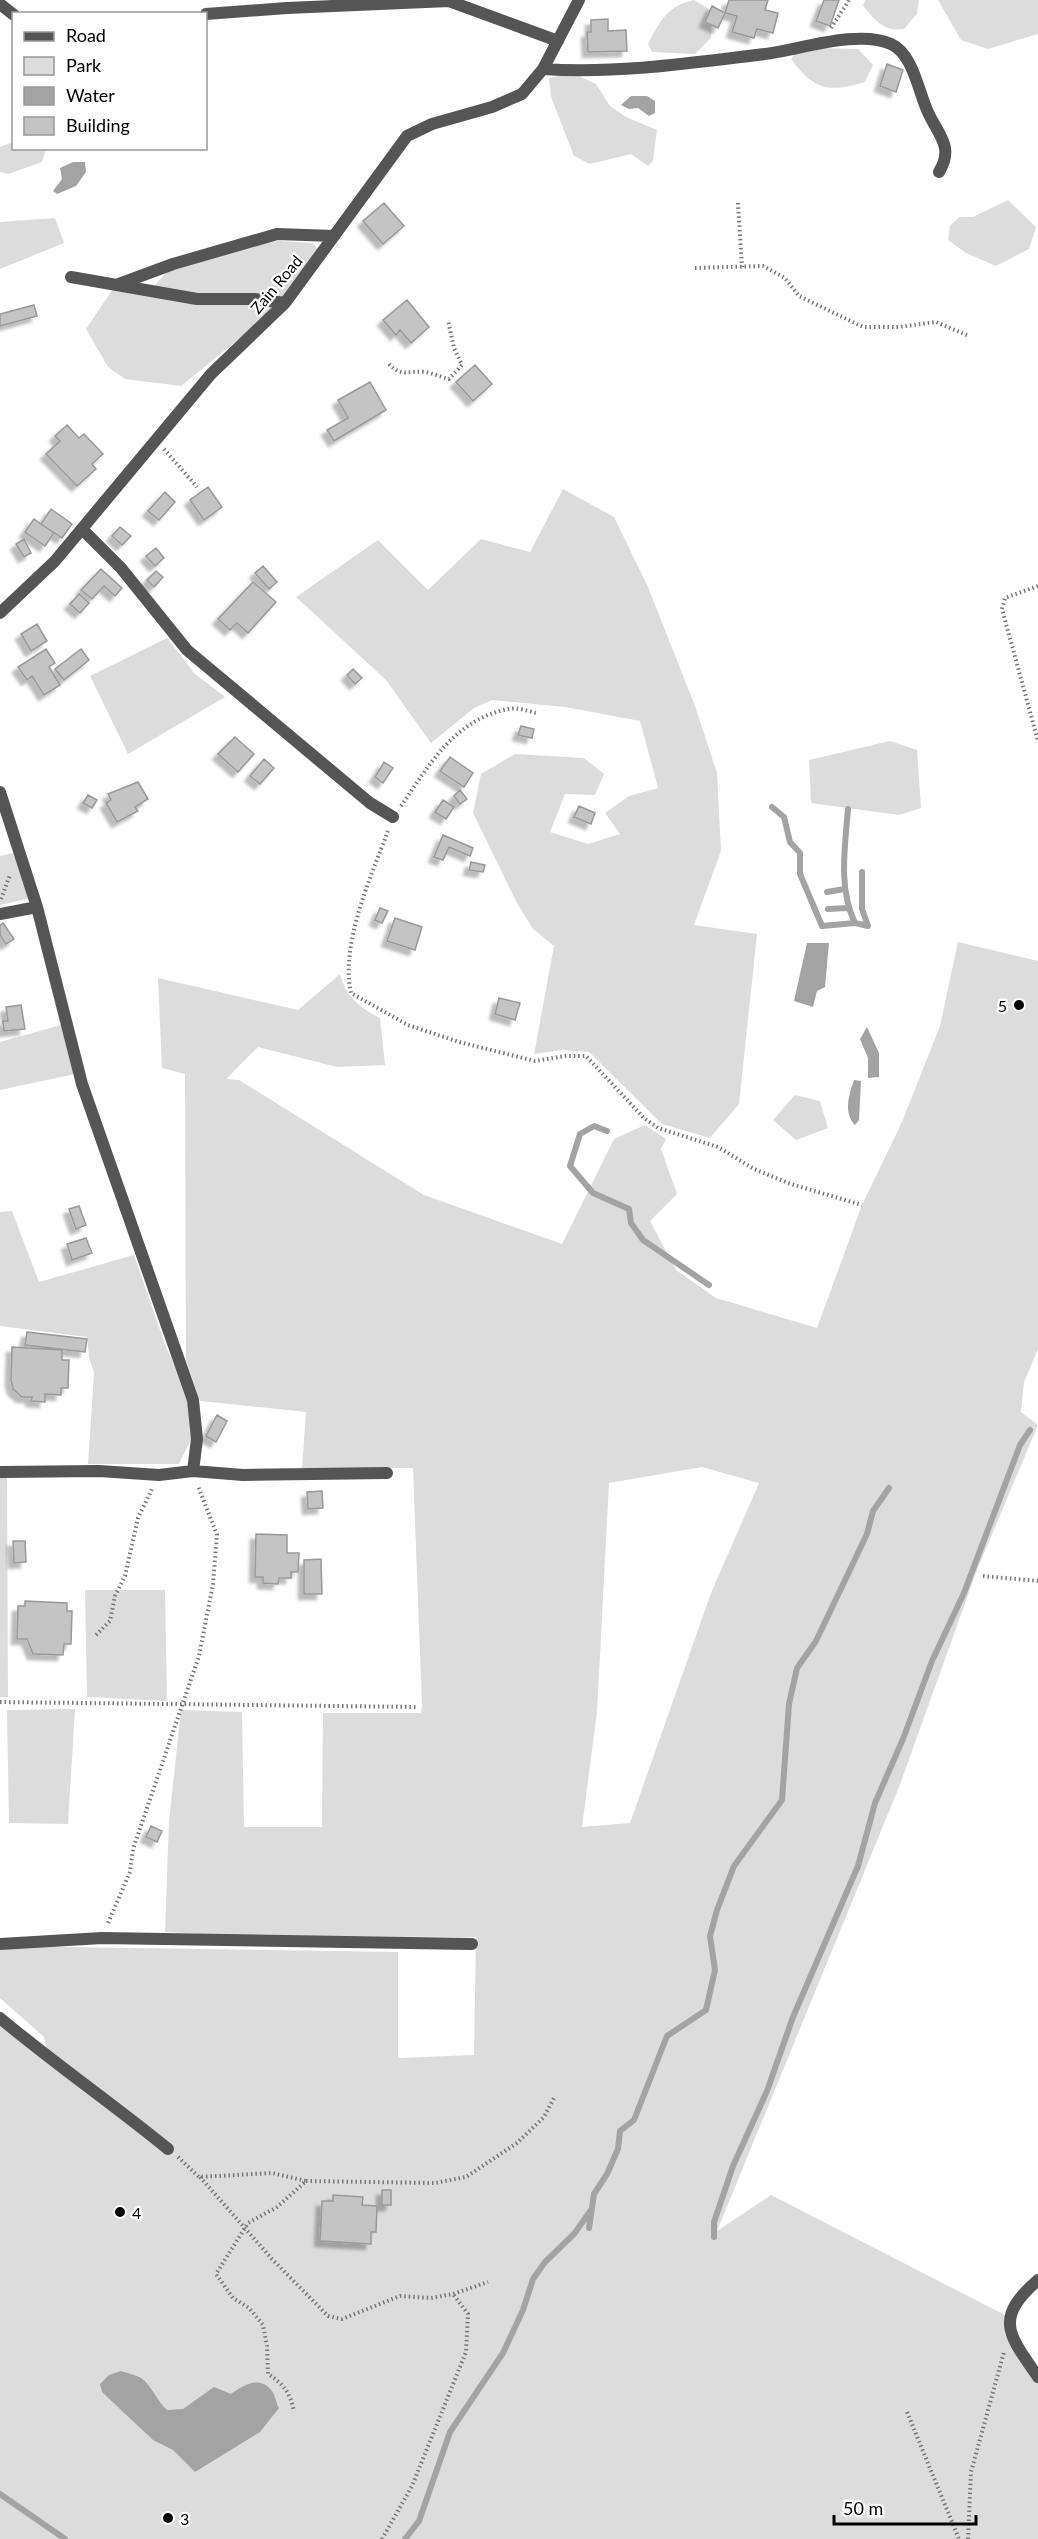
<svg xmlns="http://www.w3.org/2000/svg" width="1038" height="2539" font-family="Lato,sans-serif">
  <style>
    .green { fill: #dcdcdc; fill-rule: evenodd }
    .water { fill: #a3a3a3 }
    .lines { fill: none; stroke-linecap: round; stroke-linejoin: round }
    .stream { stroke: #a3a3a3; stroke-width: 6 }
    .building { fill: #c4c4c4; stroke: #999; stroke-width: 1.5; filter: url(#shadow) }
    .path { stroke: #777; stroke-width: 4; stroke-dasharray: 1.5 3; stroke-linecap: butt }
    .street { stroke: #555; stroke-width: 12 }
    .poi-dot { fill: #000; stroke: #fff; stroke-width: 2 }
    .labels { text-anchor: middle; dominant-baseline: central; stroke-width: 4.5; stroke-linejoin: round; paint-order: stroke }
    .street-label { font-size: 16px; fill: #000; stroke: #fff }
    .poi-label { font-size: 16px; fill: #000; stroke: #fff; text-anchor: start }
  </style>
  <defs>
    <filter id="shadow"><feDropShadow dx="-5.5" dy="5.5" stdDeviation="1.5" flood-color="#0004"/></filter>
  </defs>
  <rect width="100%" height="100%" fill="#fff"/>
  <path class="green" d="M694,0L712,11L711,38L695,54L652,52L648,44C660,21 667,6 694,0Z
    M865,0H919L917,14L904,29C884,32 876,21 863,6Z
    M938,0H1038V34L988,49L961,40Z
    M815,48L858,49L873,65L865,82C828,93 814,90 791,59L797,51Z
    M572,73L596,84L610,106L626,117L657,130L653,161L648,166L631,154L590,164L574,156L551,97L549,78Z
    M13,142L14,148L46,149L42,162L8,174L0,172V147Z
    M1008,200L1036,227L1029,249L996,266L966,253L948,240L950,226L959,217H973Z
    M55,218L64,243L0,269V222Z
    M262,240L313,243L322,254L267,316L181,386L125,379L108,367L86,329L113,289L147,295L173,264Z
    M563,489L614,517L648,587L695,706L717,773L721,851L694,925L757,934L739,1104L710,1138L662,1124L589,1052L562,1050L534,1054L554,946L533,929L517,903L473,813L481,774L515,754L584,758L604,774L595,795L565,794L550,832L588,844L620,834L605,813L629,796L658,788L640,721L565,707L492,700L474,708L431,743L386,680L296,597L378,540L428,590L481,539L530,552Z
    M167,638L195,674L225,697L128,754L90,676Z
    M890,741L917,750L921,808L899,815L811,803L809,760Z
    M13,853L30,898L0,905V856Z
    M958,942L1038,961V1349L1024,1382L1021,1412L1038,1425L977,1570L899,1787L717,2231L771,2195L1005,2315V2334L1038,2382V2539H0V2017L48,2055L44,2037L0,1998V1946L398,1952V2058L474,2055L476,1937L238,1936L165,1932L169,1821L181,1710L242,1712L244,1827H322L323,1713H421L422,1707L413,1468H302L306,1412L200,1401L186,1360L185,1074L162,1068L158,978L298,1010L340,974C346,997 359,1007 380,1018L385,1065L337,1067L258,1047L226,1079L239,1080L424,1195L562,1244L614,1139L645,1125L666,1139L661,1149L677,1194L650,1221L676,1270L716,1298L817,1328L862,1205L902,1122L940,1026ZM702,1467L759,1483L711,1593L630,1823L582,1827L597,1712L609,1483Z
    M61,1025L75,1074L0,1090V1042Z
    M795,1095L820,1101L828,1128L796,1140L773,1120Z
    M12,1211L39,1282L134,1255L166,1347L184,1386L194,1433L179,1464H88L94,1373L89,1357L87,1337L0,1326V1212Z
    M0,1478H7L8,1697H0Z
    M85,1590H165L167,1701L87,1697Z
    M75,1709L68,1824L9,1823L7,1710Z"/>
  <path class="water" d="M631,96H647L655,101V113L649,116L638,108L629,109L621,105Z
    M73,162H85L86,172L76,186L57,194L53,191L62,179L60,168Z
    M807,943H829L825,987L817,991L813,1007L794,1001Z
    M867,1027L879,1053V1077L868,1078V1058L860,1039Z
    M854,1080L861,1081L859,1120L855,1125C843,1112 849,1095 854,1080Z
    M121,2371C127,2373 136,2375 141,2378C151,2384 156,2400 167,2410L183,2409L214,2387L231,2394C242,2386 259,2375 271,2390C275,2394 276,2403 279,2408L260,2432L195,2472L173,2450L153,2440L102,2392L100,2384L109,2375Z"/>
  <g class="lines">
    <path class="stream" d="M772,807L784,817L790,842L800,853V874L822,926L855,923
      M848,809C845,847 838,888 855,923L868,926L862,909V872
      M827,892L845,889
      M828,909L847,908
      M607,1131L594,1126L580,1134L570,1166L593,1193L629,1209L631,1223L643,1240L709,1285
      M589,2228L594,2194L607,2174L618,2149L620,2131L634,2120L667,2036L706,2010L715,1970L710,1936L717,1910L734,1866L782,1800L789,1704L797,1668L816,1641L867,1534L873,1511L889,1488
      M714,2237V2222L733,2166L767,2091L793,2017L858,1866L875,1803L903,1739L932,1661L964,1593L1020,1445L1030,1430
      M0,2494L65,2539
      M405,2539L419,2521L450,2432L503,2353L523,2310L533,2279L545,2262L574,2234L591,2210"/>
  </g>
  <path class="building" d="M729,0H768L765,10L778,13L773,33L757,29L754,38L732,32L737,16L725,13Z
    M824,0H839L830,26L816,21Z
    M712,6L725,13L718,28L705,22Z
    M608,19V31L626,30L627,51L588,52L587,32H591V20Z
    M887,64L903,70L896,92L880,86Z
    M384,203L404,226L383,244L363,221Z
    M407,300L429,327L411,343L400,330L396,335L383,320Z
    M34,305L37,316L0,326V314Z
    M475,365L492,384L473,401L456,382Z
    M370,382L386,410L334,441L327,430L348,418L338,400Z
    M67,425L79,438L84,434L103,454L92,464L96,469L77,486L46,454L60,441L55,436Z
    M208,487L222,507L204,520L190,500Z
    M165,492L175,502L159,520L148,511Z
    M51,509L72,524L62,538L41,524Z
    M34,519L54,533L45,546L25,532Z
    M120,527L131,536L122,545L112,536Z
    M24,539L31,553L24,557L16,544Z
    M156,548L164,558L155,566L146,556Z
    M263,566L277,582L269,589L255,573Z
    M101,569L122,588L115,596L104,586L92,599L81,590Z
    M156,571L163,577L154,587L147,580Z
    M253,582L276,602L248,633L237,623L230,630L218,619Z
    M79,594L89,603L80,613L70,604Z
    M37,624L47,641L31,651L21,634Z
    M46,649L55,663L49,667L60,685L44,695L32,676L27,680L18,667Z
    M81,649L89,660L64,680L55,669Z
    M353,669L362,678L355,684L347,675Z
    M521,726L534,729L532,738L518,735Z
    M235,737L254,754L238,772L218,754Z
    M450,757L473,773L464,787L440,771Z
    M264,759L274,768L260,784L250,776Z
    M384,762L393,768L383,783L375,777Z
    M138,782L148,799L135,807L138,811L117,822L106,803L111,800L108,794Z
    M460,790L467,799L460,804L454,796Z
    M88,795L97,800L92,808L83,803Z
    M443,800L454,807L446,819L435,812Z
    M579,806L595,813L591,824L574,817Z
    M443,835L473,848L470,856L449,847L443,860L434,857Z
    M471,862L485,865L483,872L469,870Z
    M380,908L388,911L382,923L375,920Z
    M395,918L422,927L415,950L387,941Z
    M3,923L14,939L6,944L0,935V925Z
    M499,998L520,1003L515,1020L495,1014Z
    M21,1005L25,1029L4,1031L3,1021H8L6,1007Z
    M79,1206L86,1225L76,1229L69,1209Z
    M86,1238L92,1253L72,1260L67,1244Z
    M27,1332L87,1339L85,1352L25,1345Z
    M12,1347L62,1350V1360H69L68,1388H61V1395L45,1394V1402L31,1401L32,1397H22L13,1389L11,1380Z
    M217,1415L227,1421L216,1442L206,1436Z
    M322,1491L323,1508L308,1509L307,1492Z
    M256,1534L287,1535V1553H299L298,1572H291V1578H279L278,1584L263,1583V1577H255Z
    M13,1541H25L26,1562L14,1563Z
    M321,1559L322,1594H304V1560Z
    M25,1601L67,1603V1611H72L71,1644H64L63,1655L33,1654L27,1639H17L18,1606H25Z
    M151,1826L162,1831L157,1842L146,1837Z
    M382,2190H391V2205H382Z
    M333,2195L363,2197L362,2205L377,2206L376,2232H371V2244L320,2241L322,2201H333Z"/>
  <g class="lines">
    <path class="path" d="M831,28L849,0
      M738,203L742,267
      M695,268L763,266L785,278L799,296L863,327H898L936,322L969,336
      M389,364C402,378 409,370 425,372C432,373 441,377 449,379L462,365L454,348L448,320
      M164,449L197,487
      M1038,586L1005,598L1002,609L1038,741
      M401,806C430,764 454,720 508,709C516,707 528,711 536,713
      M388,831C371,876 340,945 351,993L408,1025L459,1042L535,1061L565,1056H586L644,1118L658,1128L718,1147L754,1169L791,1184L862,1205
      M1,899L10,875
      M983,1576L1038,1581
      M96,1635L110,1621L115,1596L125,1576L138,1518L152,1489
      M0,1702L418,1707
      M108,1923L130,1872L133,1849L199,1656L213,1584L217,1535L198,1486
      M178,2157L199,2177L272,2173L306,2181L277,2207L248,2223L216,2274L233,2298L249,2308L263,2325L267,2346L268,2374C284,2384 290,2393 294,2411
      M200,2177L272,2259L328,2316L342,2319L400,2296L431,2298L453,2294L488,2282
      M306,2181L435,2183L466,2177L517,2143L544,2117L554,2098
      M907,2412L959,2539
      M382,2539L412,2486L466,2352L468,2314L453,2294
      M968,2539L971,2472L1004,2352"/>
    <path class="street" d="M0,4L14,15
      M206,14L287,8L449,1L558,41
      M543,69C617,74 691,63 765,54C799,50 858,29 891,44C913,54 918,90 927,110C937,134 955,146 939,172
      M71,277L197,299H255L285,303
      M119,284L173,264L277,234L334,236
      M82,529L121,568L187,650L370,803L393,817
      M0,613L55,561L211,374L285,303L407,136L432,124L492,107L522,94L543,69L579,0
      M0,792L37,907L82,1084L193,1400L197,1439L193,1471
      M0,914L37,907
      M0,1472L99,1471L159,1475L193,1471L243,1475L387,1473
      M0,1944L102,1938L472,1944
      M0,2018C55,2064 113,2104 168,2149
      M1038,2280C993,2319 1009,2335 1038,2377"/>
  </g>
  <g class="poi-dot">
    <circle cx="1019" cy="1005" r="6"/>
    <circle cx="120" cy="2212" r="6"/>
    <circle cx="168" cy="2518" r="6"/>
  </g>
  <g class="labels">
    <g class="street-label">
      <text transform="translate(276 284) rotate(-50)">Zain Road</text>
    </g>
    <g class="poi-label">
      <text x="1007" y="1005" text-anchor="end">5</text>
      <text x="132" y="2212">4</text>
      <text x="180" y="2518">3</text>
    </g>
  </g>
  <rect x="12" y="12" width="195" height="138" fill="#ffffff" stroke="#999999" stroke-width="1.5"/>
  <rect x="24" y="32" width="30" height="9" fill="#555555" stroke="#999999" stroke-width="1.5"/>
  <text x="66" y="42" font-size="18" fill="#000000">Road</text>
  <rect x="24" y="57" width="30" height="18" fill="#dcdcdc" stroke="#999999" stroke-width="1.5"/>
  <text x="66" y="72" font-size="18" fill="#000000">Park</text>
  <rect x="24" y="87" width="30" height="18" fill="#a3a3a3" stroke="#999999" stroke-width="1.5"/>
  <text x="66" y="102" font-size="18" fill="#000000">Water</text>
  <rect x="24" y="117" width="30" height="18" fill="#c4c4c4" stroke="#999999" stroke-width="1.5"/>
  <text x="66" y="132" font-size="18" fill="#000000">Building</text>
  <path d="M834 2515v9h142v-9" fill="none" stroke="#000000" stroke-width="3"/>
  <text x="843" y="2515" font-size="18" fill="#000000" stroke="#ffffff" stroke-width="4.5" paint-order="stroke">50 m</text>
</svg>
